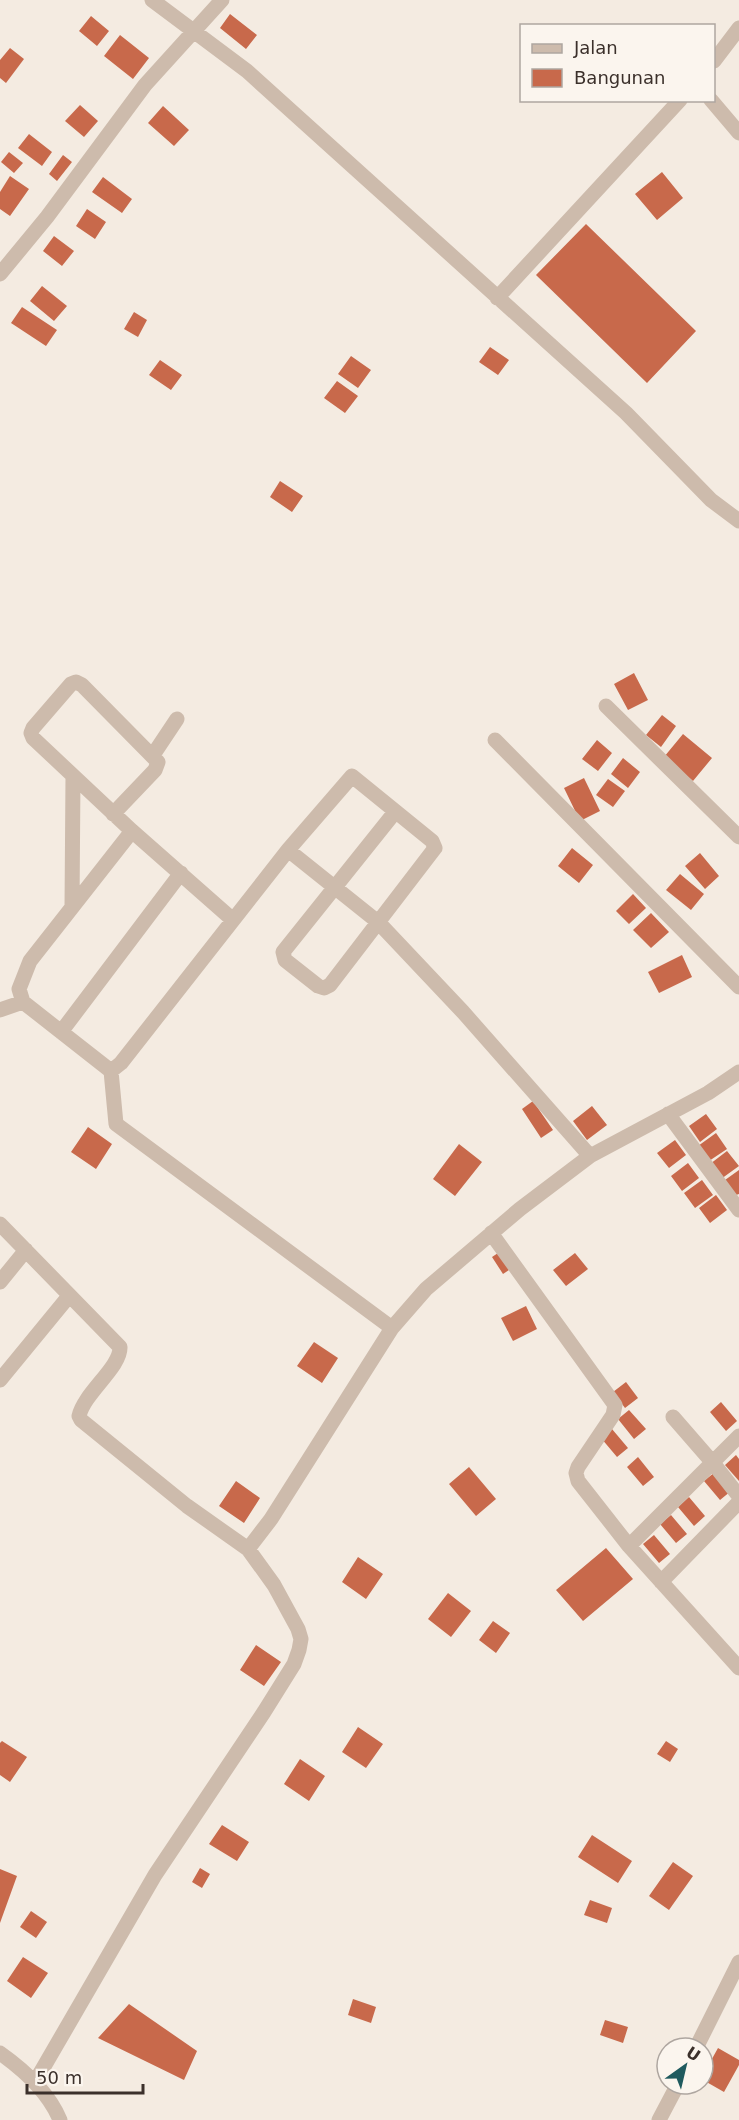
<svg xmlns="http://www.w3.org/2000/svg" width="739" height="2120" font-family="'DejaVu Sans',sans-serif">
  <style>
    .building { fill: #c8694b }
    .lines { fill: none; stroke-linecap: round; stroke-linejoin: round }
    .street { stroke: #cdbbac; stroke-width: 15 }
  </style>
  <rect width="100%" height="100%" fill="#f4ebe1"/>
  <path class="building" d="M230,14L257,35L246,49L220,28Z
    M91,16L109,31L97,46L79,31Z
    M120,35L149,58L133,79L104,56Z
    M10,48L24,59L6,83L0,78V60Z
    M80,105L98,121L84,137L65,121Z
    M163,106L189,130L174,146L148,123Z
    M29,134L52,152L42,166L18,148Z
    M9,152L23,163L14,173L1,162Z
    M63,155L72,162L57,181L49,174Z
    M662,172L683,198L657,220L635,194Z
    M10,176L29,189L10,216L0,209V192Z
    M103,177L132,199L122,213L92,192Z
    M87,209L106,222L95,239L76,226Z
    M586,224L696,331L647,383L536,275Z
    M54,236L74,251L62,266L43,251Z
    M42,286L67,306L54,321L30,301Z
    M22,307L57,330L46,346L11,323Z
    M134,312L147,320L138,337L124,329Z
    M490,347L509,360L498,375L479,362Z
    M351,356L371,370L358,388L338,374Z
    M160,360L182,375L171,390L149,375Z
    M337,381L358,396L345,413L324,398Z
    M280,481L303,496L292,512L270,497Z
    M634,673L648,700L628,710L614,684Z
    M662,715L676,726L661,747L646,735Z
    M683,734L712,758L693,781L664,757Z
    M597,740L612,753L598,771L582,759Z
    M623,758L640,772L628,788L611,774Z
    M584,778L600,811L580,821L564,788Z
    M608,779L625,791L613,807L596,795Z
    M572,848L593,865L579,883L558,866Z
    M700,853L719,876L705,889L685,866Z
    M680,874L704,894L691,910L666,890Z
    M633,894L646,908L629,924L616,911Z
    M651,913L669,932L651,948L633,930Z
    M682,955L692,977L659,993L648,972Z
    M533,1101L553,1130L541,1138L522,1109Z
    M592,1106L607,1125L587,1140L573,1121Z
    M706,1114L717,1129L700,1142L689,1126Z
    M88,1127L112,1144L96,1169L71,1152Z
    M716,1133L727,1149L709,1161L698,1146Z
    M675,1140L686,1155L669,1168L657,1153Z
    M459,1144L482,1162L455,1196L433,1179Z
    M727,1151L739,1166L721,1179L710,1164Z
    M688,1163L699,1178L682,1191L671,1176Z
    M739,1170V1194L736,1195L725,1180Z
    M702,1180L713,1195L695,1208L684,1193Z
    M716,1195L727,1210L710,1223L699,1208Z
    M501,1251L512,1268L503,1274L492,1257Z
    M575,1253L588,1269L566,1286L553,1270Z
    M526,1306L537,1329L513,1341L501,1318Z
    M314,1342L338,1358L322,1383L297,1366Z
    M626,1382L638,1398L625,1408L613,1392Z
    M721,1402L737,1421L726,1431L710,1412Z
    M629,1410L646,1429L634,1439L618,1419Z
    M612,1429L628,1448L617,1457L601,1438Z
    M736,1455L739,1459V1481L725,1465Z
    M638,1457L654,1477L643,1486L627,1467Z
    M469,1467L496,1499L476,1516L449,1484Z
    M715,1472L731,1491L720,1500L704,1481Z
    M236,1481L260,1498L244,1523L219,1506Z
    M689,1497L705,1516L694,1526L678,1507Z
    M671,1515L687,1534L676,1543L660,1524Z
    M654,1535L670,1554L659,1563L643,1544Z
    M606,1548L633,1579L583,1621L556,1590Z
    M358,1557L383,1574L366,1599L342,1582Z
    M448,1593L471,1611L451,1637L428,1619Z
    M493,1621L510,1633L496,1653L479,1640Z
    M256,1645L281,1662L264,1686L240,1670Z
    M358,1727L383,1744L366,1768L342,1752Z
    M2,1741L27,1757L10,1782L0,1775V1743Z
    M666,1741L678,1749L670,1762L657,1754Z
    M300,1759L325,1776L309,1801L284,1784Z
    M222,1825L249,1842L237,1861L209,1844Z
    M592,1835L632,1861L618,1883L578,1857Z
    M673,1862L693,1876L669,1910L649,1896Z
    M200,1868L210,1874L202,1888L192,1882Z
    M0,1869L17,1876L0,1923Z
    M590,1900L612,1908L607,1923L584,1915Z
    M31,1911L47,1922L36,1938L20,1927Z
    M23,1957L48,1973L31,1998L7,1981Z
    M353,1999L376,2007L371,2023L348,2015Z
    M129,2004L197,2051L184,2080L98,2038Z
    M605,2020L628,2027L623,2043L600,2035Z
    M718,2048L739,2060V2065L724,2092L703,2080V2075Z"/>
  <g class="lines">
    <path class="street" d="M152,0L247,71L626,413L711,500L739,521
      M714,61L739,28
      M711,100L739,133
      M0,274L47,217L145,85L222,0
      M497,298L680,100
      M606,706L739,837
      M495,740L739,987
      M153,755L177,719
      M113,814L155,770L158,762L82,685L76,682L71,684L33,728L31,733L33,738L132,831L233,920
      M288,850L378,922L463,1012L590,1156
      M72,907L73,776
      M23,1002L19,989L30,961L132,831
      M0,1010L23,1002L111,1071L116,1124L392,1328
      M61,1032L181,873
      M111,1071L121,1063L288,850L352,776L432,841L435,848L330,985L324,988L318,986L285,960L283,952L395,812
      M668,1114L739,1210
      M0,1224L120,1347C121,1367 84,1393 79,1416L81,1420L187,1506L248,1549L271,1519L392,1328L426,1289L520,1209L590,1156L708,1093L739,1072
      M491,1233L615,1405L613,1415L578,1467L576,1473L578,1481L629,1546L739,1668
      M0,1282L26,1250
      M0,1380L69,1296
      M673,1417L713,1463L739,1496
      M629,1546L739,1436
      M661,1582L739,1502
      M696,2048L739,1962
      M0,2053C24,2070 49,2093 60,2120
      M35,2082L155,1875L264,1712L294,1664L299,1650L301,1639L298,1629L274,1585L248,1549
      M659,2120L678,2084"/>
  </g>
  <rect x="520" y="24" width="195" height="78" fill="#fbf5ee" stroke="#aea6a0" stroke-width="1.5"/>
  <rect x="532" y="44" width="30" height="9" fill="#cdbbac" stroke="#aea6a0" stroke-width="1.5"/>
  <text x="574" y="54" font-size="18" fill="#3b302b">Jalan</text>
  <rect x="532" y="69" width="30" height="18" fill="#c8694b" stroke="#aea6a0" stroke-width="1.5"/>
  <text x="574" y="84" font-size="18" fill="#3b302b">Bangunan</text>
  <g transform="translate(685 2066) rotate(34)"><circle r="28" fill="#fbf5ee" stroke="#aea6a0" stroke-width="1.5"/>
  <path d="M0-4.5L10 22L0 15L-10 22Z" fill="#1f5a5e"/>
  <text y="-9" font-size="16" font-weight="bold" text-anchor="middle" fill="#3b302b">U</text>
  </g>
  <path d="M27 2084v9h116v-9" fill="none" stroke="#3b302b" stroke-width="3"/>
  <text x="36" y="2084" font-size="18" fill="#3b302b" stroke="#fbf5ee" stroke-width="4.5" paint-order="stroke">50 m</text>
</svg>
